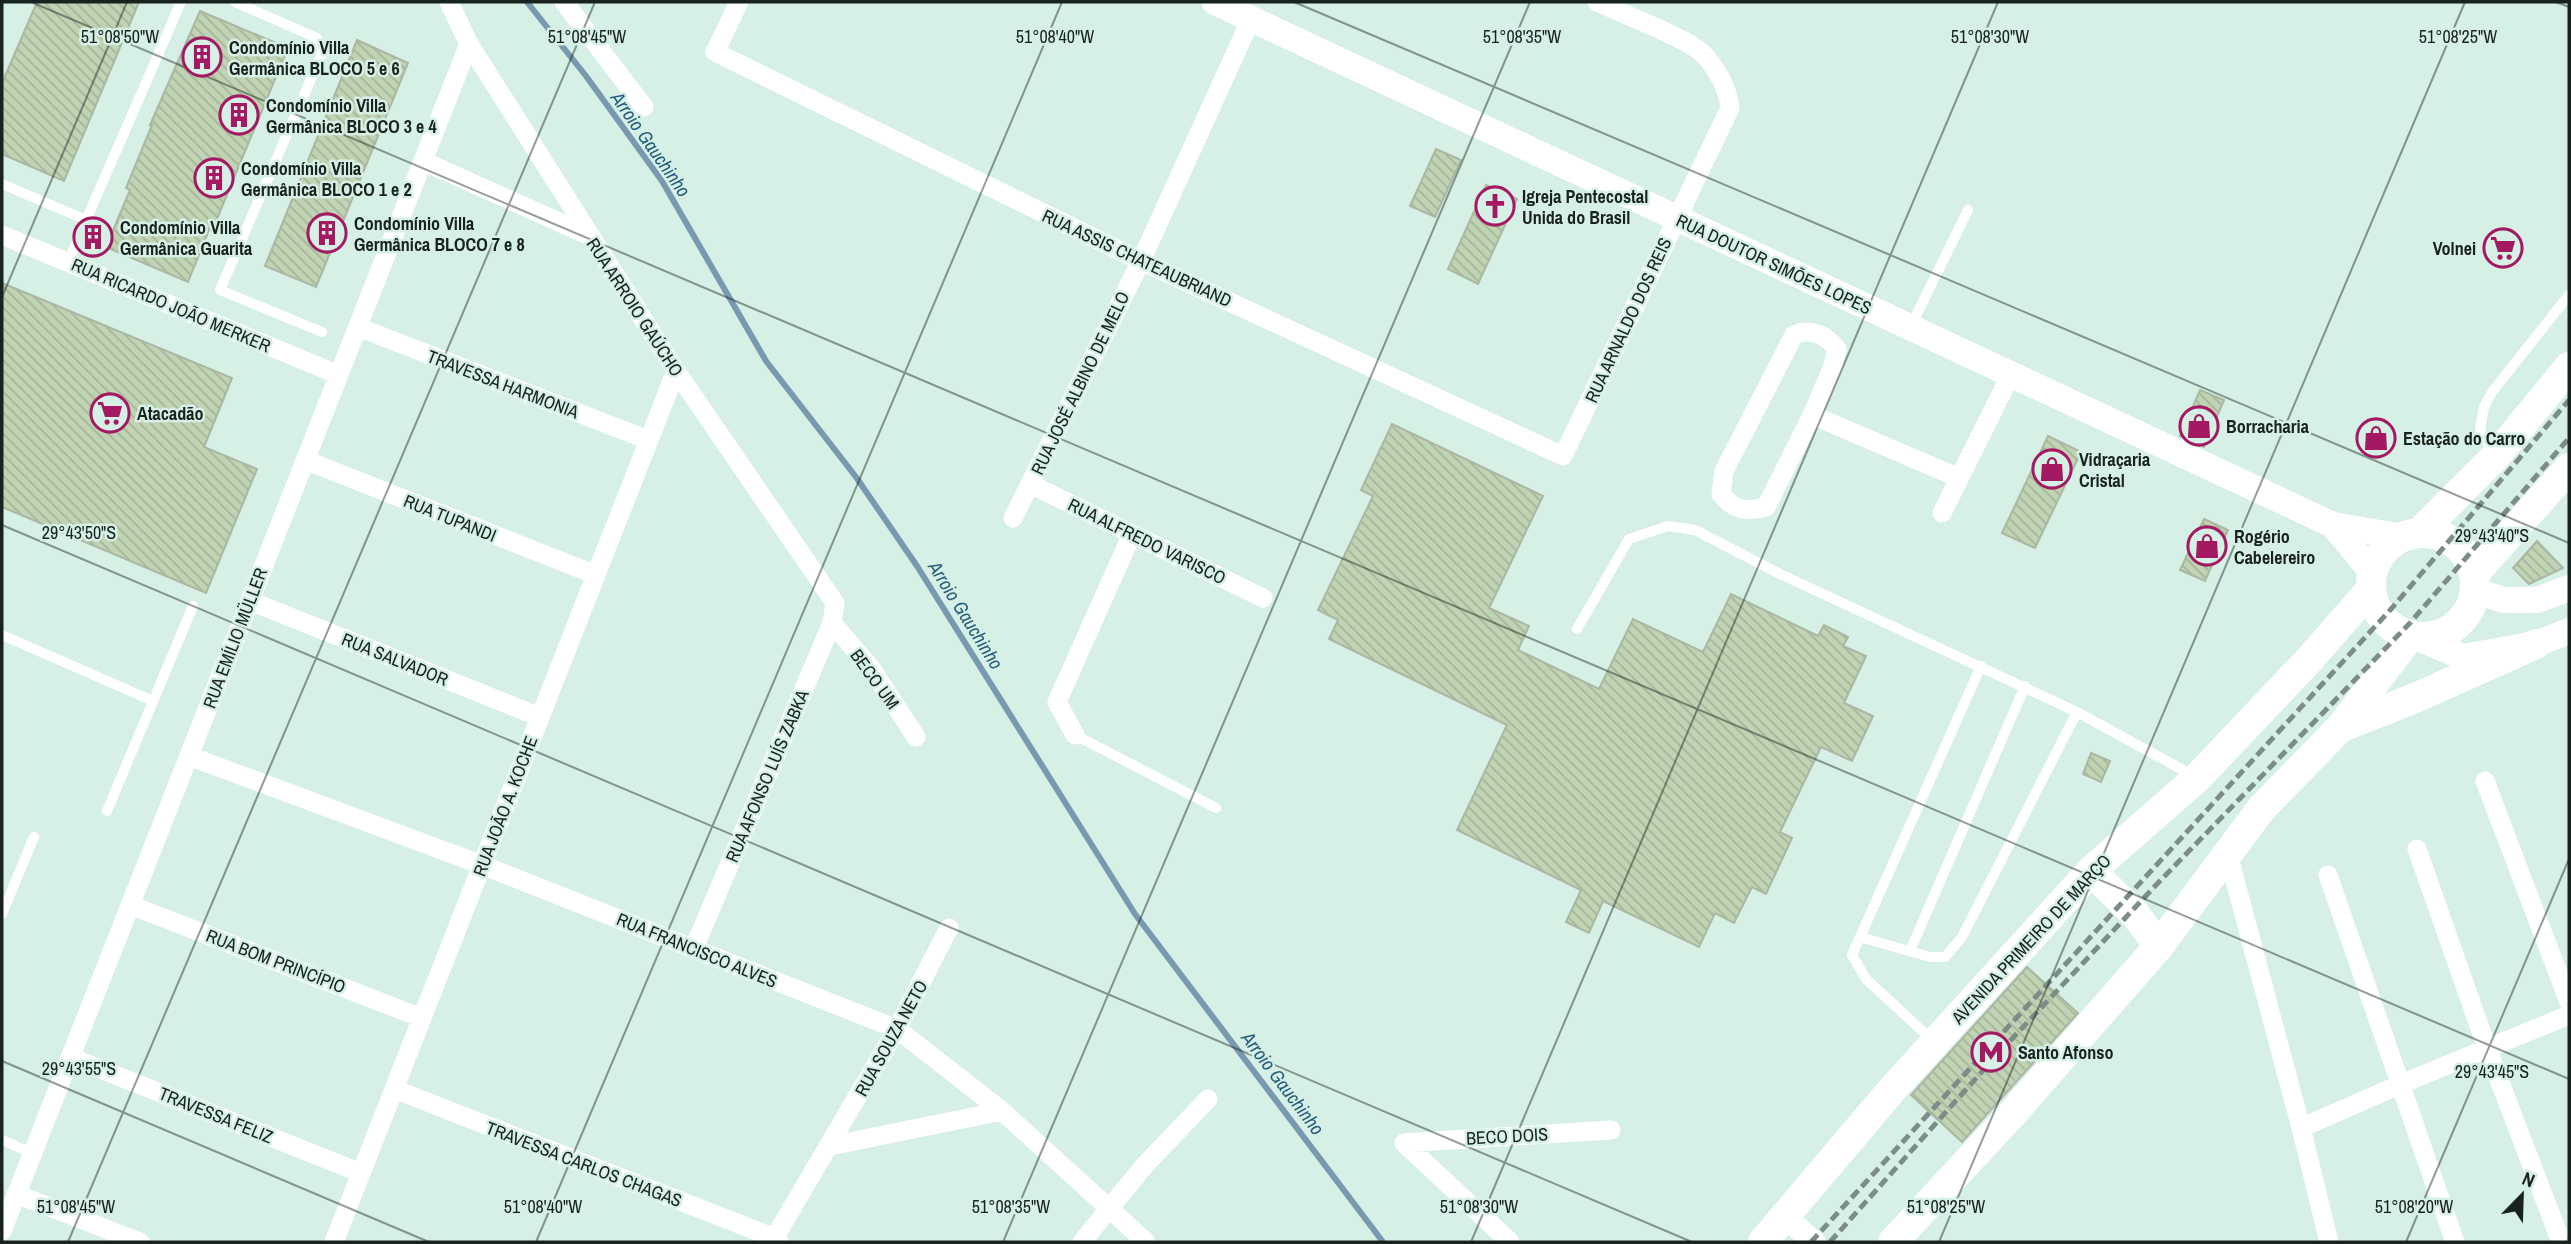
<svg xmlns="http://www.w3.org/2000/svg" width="2571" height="1244" font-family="'Archivo Narrow',sans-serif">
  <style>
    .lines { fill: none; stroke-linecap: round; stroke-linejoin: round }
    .stream { stroke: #7899af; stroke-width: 6 }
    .building { fill: url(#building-back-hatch); stroke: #abb7a3; stroke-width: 2 }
    .service { stroke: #fff; stroke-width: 10 }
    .minor { stroke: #fff; stroke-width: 19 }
    .tertiary { stroke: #fff; stroke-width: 23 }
    .secondary { stroke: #fff; stroke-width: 26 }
    .primary { stroke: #fff; stroke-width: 30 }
    .rail { stroke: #7b8d86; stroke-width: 5; stroke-dasharray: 10 5; stroke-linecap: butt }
    .ticks { fill: none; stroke: #18221e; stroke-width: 2; stroke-opacity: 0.45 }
    .labels { text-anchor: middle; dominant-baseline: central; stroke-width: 5; stroke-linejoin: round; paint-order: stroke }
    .poi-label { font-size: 18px; font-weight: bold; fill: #18221e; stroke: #d6f0e5; text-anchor: start }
    .street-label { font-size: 18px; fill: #18221e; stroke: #d6f0e5 }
    .water-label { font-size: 19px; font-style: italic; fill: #245d7d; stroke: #d6f0e5 }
    .ticks-label { font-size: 18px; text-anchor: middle; fill: #18221e; stroke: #d6f0e5; stroke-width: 5; stroke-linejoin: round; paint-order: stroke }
  </style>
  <defs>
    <pattern id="building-back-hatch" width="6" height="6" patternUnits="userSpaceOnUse" patternTransform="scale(1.75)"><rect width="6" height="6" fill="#c0d3b3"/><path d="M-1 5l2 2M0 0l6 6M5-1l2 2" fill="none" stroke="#a4b59a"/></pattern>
  </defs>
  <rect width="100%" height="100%" fill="#d6f0e5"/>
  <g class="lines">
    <path class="stream" d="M527,2L586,76L662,181L766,361L856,477L917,566L1135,914L1383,1242"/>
  </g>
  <path class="building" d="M37,2H139L64,181L2,154V83Z
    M200,11L288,48L214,226L211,225L188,282L106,247L130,190L126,188L152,125H150Z
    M357,40L408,63L316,287L265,266Z
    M1436,149L1461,160L1435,217L1410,206Z
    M1486,185L1517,199L1478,284L1448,269Z
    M2,283L232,378L204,447L257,469L206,593L2,507Z
    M2200,390L2224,400L2204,447L2180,436Z
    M1392,424L1543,496L1489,608L1529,626L1518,650L1599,689L1633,619L1703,652L1731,594L1818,636L1824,625L1848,637L1843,646L1866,656L1844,703L1873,716L1852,761L1821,747L1780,832L1792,838L1766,894L1752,887L1734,923L1715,913L1699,947L1603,901L1589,933L1566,922L1581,890L1457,830L1507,725L1329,639L1338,620L1318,610L1373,496L1361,490Z
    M2048,436L2081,452L2035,548L2002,533Z
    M2204,519L2228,530L2205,581L2180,570Z
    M2537,541L2563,568L2529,584L2513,568Z
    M2091,753L2110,761L2101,782L2083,774Z
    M2027,967L2078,1013L1962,1142L1911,1095Z"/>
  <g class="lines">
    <path class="service" d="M235,2L317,38L323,51L220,290L322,332
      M2,184L86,220
      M68,262L181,2
      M1911,326L1968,210
      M2494,454L2480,429L2484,407L2492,392L2569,295
      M1577,629L1629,539L1668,526L1695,530L1780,574L2077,712L2194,776
      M2,635L153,701
      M1075,735L1216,808
      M107,811L193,606
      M2,914L34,837
      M1860,937L1930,957H1945L1962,937L2077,712
      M1910,951L2025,686
      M1932,1040L1866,979L1852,955L1981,666
      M2,1140L32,1153"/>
    <path class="minor" d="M449,2L469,44L676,371L835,603L832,623L694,948
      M564,2L644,107
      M739,2L715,52L1141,261L1563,456L1730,108C1728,86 1711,56 1691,45C1662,28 1627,16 1597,2
      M423,161L590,236
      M2,235L339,375
      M358,327L648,440
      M1812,415L1833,366L1837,349C1827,336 1811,327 1794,335L1724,471L1721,494C1735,511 1746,512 1766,507L1812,415L1959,478
      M305,460L596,575
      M1030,484L1263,598
      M1942,513L2011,374
      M1013,518L1141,261L1251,19
      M250,601L540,717
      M832,623L871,668L916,737
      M1075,735L1057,702L1132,534
      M189,756L482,865L897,1029L1002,1111L1146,1242
      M2485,781L2569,1002
      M2417,849L2487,1048L2558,1234
      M2228,854L2301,1128L2401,1084L2569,1015
      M2328,875L2455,1242
      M130,905L422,1018
      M70,1057L361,1173
      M394,1089L775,1238L779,1242
      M2301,1128L2329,1242
      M1404,1143L1611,1130
      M1404,1143L1510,1242
      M830,1146L1002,1111
      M16,1194L140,1242
      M2,1231L469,44
      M334,1242L676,371
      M772,1242L897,1029L949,928
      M1082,1242L1144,1166L1208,1099"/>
    <path class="tertiary" d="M1784,1216L1814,1242"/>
    <path class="secondary" d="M1215,2L2333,525L2403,537
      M2333,525L2373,573
      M2475,591L2504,600H2537L2569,588
      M2411,635L2463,657L2536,644L2569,631"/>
    <path class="primary" d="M2419,533L2495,457L2569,367
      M2371 585a52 52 0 1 1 104 0a52 52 0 1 1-104 0Z
      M2474,574L2569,468
      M2342,727L2415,698L2536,644
      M2091,871L2134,913L2159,946
      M1763,1242L1890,1092L2091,871L2197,778L2309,660L2371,589
      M1893,1242L2012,1114L2159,946L2261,809L2341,727L2411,635"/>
    <path class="rail" d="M1811,1242L2392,608L2569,400
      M1830,1242L1995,1057L2157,884L2410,623L2569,438"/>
  </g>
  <path class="ticks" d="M31,2L2569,1079M1294,2L2569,543M2556,2L2569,7M2,297L127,2M2,525L1692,1242M2,1061L429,1242M68,1242L595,2M536,1242L1062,2M1003,1242L1530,2M1471,1242L1998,2M1939,1242L2465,2M2406,1242L2569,859"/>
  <defs>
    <g id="building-ring" transform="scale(2.0125)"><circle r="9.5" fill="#d6f0e5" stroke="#a31a63" stroke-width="1.5"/><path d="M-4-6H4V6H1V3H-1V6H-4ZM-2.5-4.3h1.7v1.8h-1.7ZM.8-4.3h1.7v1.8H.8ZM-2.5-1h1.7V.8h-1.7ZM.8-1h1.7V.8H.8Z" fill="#a31a63"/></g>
    <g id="church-ring" transform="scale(2.0125)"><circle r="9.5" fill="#d6f0e5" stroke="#a31a63" stroke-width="1.5"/><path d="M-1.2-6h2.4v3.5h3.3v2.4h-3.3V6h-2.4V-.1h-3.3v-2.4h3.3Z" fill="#a31a63"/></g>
    <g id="supermarket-ring" transform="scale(2.0125)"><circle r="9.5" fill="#d6f0e5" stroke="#a31a63" stroke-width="1.5"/><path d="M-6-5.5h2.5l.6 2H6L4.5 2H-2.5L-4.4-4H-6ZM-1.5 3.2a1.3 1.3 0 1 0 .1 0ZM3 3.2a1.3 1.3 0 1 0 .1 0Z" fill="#a31a63"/></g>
    <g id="shop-ring" transform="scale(2.0125)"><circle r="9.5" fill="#d6f0e5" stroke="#a31a63" stroke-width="1.5"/><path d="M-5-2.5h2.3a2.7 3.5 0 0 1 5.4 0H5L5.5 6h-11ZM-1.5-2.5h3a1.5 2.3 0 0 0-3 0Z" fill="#a31a63"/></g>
    <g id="metro-ring" transform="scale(2.0125)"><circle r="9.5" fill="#d6f0e5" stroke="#a31a63" stroke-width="1.5"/><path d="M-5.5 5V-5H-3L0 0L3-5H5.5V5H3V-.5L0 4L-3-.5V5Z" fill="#a31a63"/></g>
  </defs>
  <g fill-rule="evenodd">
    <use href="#building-ring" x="202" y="57"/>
    <use href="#building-ring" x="239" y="115"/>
    <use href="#building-ring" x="214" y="178"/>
    <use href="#church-ring" x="1495" y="206"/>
    <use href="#building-ring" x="327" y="233"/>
    <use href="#building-ring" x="93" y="237"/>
    <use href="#supermarket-ring" x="2503" y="248"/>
    <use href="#supermarket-ring" x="110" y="413"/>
    <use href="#shop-ring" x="2199" y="426"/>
    <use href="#shop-ring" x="2376" y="438"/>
    <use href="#shop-ring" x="2052" y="469"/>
    <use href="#shop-ring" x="2207" y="546"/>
    <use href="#metro-ring" x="1991" y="1052"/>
  </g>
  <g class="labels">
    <g class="poi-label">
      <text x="229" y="47">Condomínio Villa<tspan x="229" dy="21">Germânica BLOCO 5 e 6</tspan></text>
      <text x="266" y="105">Condomínio Villa<tspan x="266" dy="21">Germânica BLOCO 3 e 4</tspan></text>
      <text x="241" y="168">Condomínio Villa<tspan x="241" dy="21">Germânica BLOCO 1 e 2</tspan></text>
      <text x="1522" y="196">Igreja Pentecostal<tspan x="1522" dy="21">Unida do Brasil</tspan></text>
      <text x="354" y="223">Condomínio Villa<tspan x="354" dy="21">Germânica BLOCO 7 e 8</tspan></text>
      <text x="120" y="227">Condomínio Villa<tspan x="120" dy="21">Germânica Guarita</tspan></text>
      <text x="2476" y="248" text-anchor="end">Volnei</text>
      <text x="137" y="413">Atacadão</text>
      <text x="2226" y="426">Borracharia</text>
      <text x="2403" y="438">Estação do Carro</text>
      <text x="2079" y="459">Vidraçaria<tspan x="2079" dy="21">Cristal</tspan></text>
      <text x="2234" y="536">Rogério<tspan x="2234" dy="21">Cabelereiro</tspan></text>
      <text x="2018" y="1052">Santo Afonso</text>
    </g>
    <g class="street-label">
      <text transform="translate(1137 258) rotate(25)">RUA ASSIS CHATEAUBRIAND</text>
      <text transform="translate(1774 264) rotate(25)">RUA DOUTOR SIMÕES LOPES</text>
      <text transform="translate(171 305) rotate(23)">RUA RICARDO JOÃO MERKER</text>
      <text transform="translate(635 307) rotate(57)">RUA ARROIO GAÚCHO</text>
      <text transform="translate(1628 320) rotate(-65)">RUA ARNALDO DOS REIS</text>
      <text transform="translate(1080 383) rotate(-64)">RUA JOSÉ ALBINO DE MELO</text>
      <text transform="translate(503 384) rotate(21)">TRAVESSA HARMONIA</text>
      <text transform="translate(450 518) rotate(22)">RUA TUPANDI</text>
      <text transform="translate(1147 541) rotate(26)">RUA ALFREDO VARISCO</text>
      <text transform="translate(235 638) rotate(-69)">RUA EMÍLIO MÜLLER</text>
      <text transform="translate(395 659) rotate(22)">RUA SALVADOR</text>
      <text transform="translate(875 679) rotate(54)">BECO UM</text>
      <text transform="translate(767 776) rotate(-67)">RUA AFONSO LUÍS ZABKA</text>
      <text transform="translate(505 806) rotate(-69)">RUA JOÃO A. KOCHE</text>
      <text transform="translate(2031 939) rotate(-47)">AVENIDA PRIMEIRO DE MARÇO</text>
      <text transform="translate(697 950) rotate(22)">RUA FRANCISCO ALVES</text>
      <text transform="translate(276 961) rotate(21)">RUA BOM PRINCÍPIO</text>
      <text transform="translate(891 1038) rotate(-61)">RUA SOUZA NETO</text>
      <text transform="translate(216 1115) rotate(22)">TRAVESSA FELIZ</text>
      <text transform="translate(1507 1136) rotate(-3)">BECO DOIS</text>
      <text transform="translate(584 1164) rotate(21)">TRAVESSA CARLOS CHAGAS</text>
    </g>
    <g class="water-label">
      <text transform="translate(651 144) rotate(55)">Arroio Gauchinho</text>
      <text transform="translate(966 615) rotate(58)">Arroio Gauchinho</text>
      <text transform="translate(1283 1083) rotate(53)">Arroio Gauchinho</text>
    </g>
  </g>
  <g class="ticks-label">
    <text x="120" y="43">51°08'50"W</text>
    <text x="587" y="43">51°08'45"W</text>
    <text x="1055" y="43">51°08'40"W</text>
    <text x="1522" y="43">51°08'35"W</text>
    <text x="1990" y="43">51°08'30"W</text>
    <text x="2458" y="43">51°08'25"W</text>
    <text x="79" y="539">29°43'50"S</text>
    <text x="2492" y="542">29°43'40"S</text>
    <text x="79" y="1075">29°43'55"S</text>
    <text x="2492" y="1078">29°43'45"S</text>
    <text x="76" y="1213">51°08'45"W</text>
    <text x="543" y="1213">51°08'40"W</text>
    <text x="1011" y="1213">51°08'35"W</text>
    <text x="1479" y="1213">51°08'30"W</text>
    <text x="1946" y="1213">51°08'25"W</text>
    <text x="2414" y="1213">51°08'20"W</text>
  </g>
  <rect width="2571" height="1244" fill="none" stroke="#18221e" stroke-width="7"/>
  <g transform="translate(2522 1195) rotate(23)" stroke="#d6f0e5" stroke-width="5" paint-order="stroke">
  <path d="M0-5L12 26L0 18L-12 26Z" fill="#18221e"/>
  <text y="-10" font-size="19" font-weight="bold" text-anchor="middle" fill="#18221e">N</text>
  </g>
</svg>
